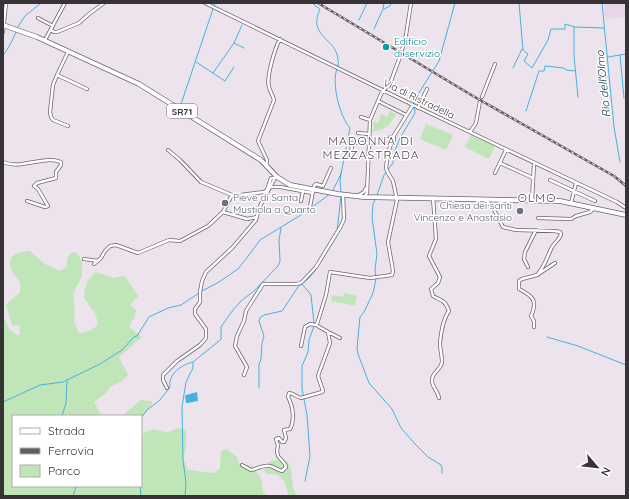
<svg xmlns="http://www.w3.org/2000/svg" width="629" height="499" font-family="Quicksand,sans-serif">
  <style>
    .built { fill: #e7d7e6 }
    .green { fill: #c0e5b8 }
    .water { fill: #45b2e1 }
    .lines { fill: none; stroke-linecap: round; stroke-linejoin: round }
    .stream { stroke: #45b2e1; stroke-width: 1 }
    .minor-casing { stroke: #6d656d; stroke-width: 4 }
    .major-casing { stroke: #6d656d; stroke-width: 5.5 }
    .minor { stroke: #fff; stroke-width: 2.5 }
    .major { stroke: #fff; stroke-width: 4 }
    .rail-casing { stroke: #625c61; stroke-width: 2.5 }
    .rail { stroke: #fff; stroke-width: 1; stroke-dasharray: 3; stroke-linecap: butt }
    .culture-dot { fill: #0f9aa8; stroke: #fff; stroke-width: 1.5 }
    .worship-dot { fill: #6b7280; stroke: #fff; stroke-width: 1.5 }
    .labels { text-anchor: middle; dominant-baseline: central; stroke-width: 3; stroke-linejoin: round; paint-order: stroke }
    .shield { fill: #fff; stroke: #727072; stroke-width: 1 }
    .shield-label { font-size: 9px; font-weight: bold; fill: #363236 }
    .culture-label { font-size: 10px; fill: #0d838f; stroke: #fff; text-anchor: start }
    .street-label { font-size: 10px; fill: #363236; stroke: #fff }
    .worship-label { font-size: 10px; fill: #5b616d; stroke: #fff; text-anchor: start }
    .water-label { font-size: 11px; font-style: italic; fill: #003043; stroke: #fff }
    .quarter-label { font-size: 12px; letter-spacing: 1px; fill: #4d454d; stroke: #fff }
  </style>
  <rect width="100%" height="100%" fill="#ede3ec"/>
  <path class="built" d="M604,3H626V17L605,19Z"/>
  <path class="green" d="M391,110L393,113H397C388,128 387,128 372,132L374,127L373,122L378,123L381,114L387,117Z
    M426,124L453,135L446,150L420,139Z
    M471,135L495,146L489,159L465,147Z
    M30,251C37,257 43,264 52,267C55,268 56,270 60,271L66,267L68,256L73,252H76L82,261V276L73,294L75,313L74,321L79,333C86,333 95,330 98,323L95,313L84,298C85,286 86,279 96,272L113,278L124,276L127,279L138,296L130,305L136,310L135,315L129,327L142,337L119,357L128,375L122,381L110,387L106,393L94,402L102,416H13V486H141V434L154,429C164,432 168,434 177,428L185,429C188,438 186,449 183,459L186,463L187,469C192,471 207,472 214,473L220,468L221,451L227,449L237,457L239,464L252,466L261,478L263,492L267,496H3V315C7,324 9,333 19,335L20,326L12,325L6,305L20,292C20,289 21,286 20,283C18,278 13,274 11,269C6,254 19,252 30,251Z
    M344,293L357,296L355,306L331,301L332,295L343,297Z
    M141,400L152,401V404L141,419V416H122Z
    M275,460L287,461L291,469L293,487L297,496H289C285,483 284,473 267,474L265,472L264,469L270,461Z"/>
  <path class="water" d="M197,392L198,401L188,403H186L185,396L186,395Z"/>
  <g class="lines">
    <path class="stream" d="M314,3V5L320,9C318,14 316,19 317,25C321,42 341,43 338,67
      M519,3L523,50L528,54L524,61L532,68L548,40L551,29H565V24L575,27L604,28
      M602,3L614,127L620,162
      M384,9L390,6L391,3
      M359,20L367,3
      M574,27V56L578,97
      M17,28L25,16L41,3
      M374,29L383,9L384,3
      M234,43L244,48
      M620,55L624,98
      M3,56L11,43L16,32
      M608,57L626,54
      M196,62L225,81L234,67
      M513,68L522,49L523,50
      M213,73L234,43L242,25
      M180,107L215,3
      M526,111L539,71H544L545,66L564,68L566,70L575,71
      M341,173L340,182L341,192
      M332,192L341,174L350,128C340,117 331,83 337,69
      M377,195L384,175L393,163L394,153L400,138L415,113L414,102L415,99L439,61L455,3
      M376,198L373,204L372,217L377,254L375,269L376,279L373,293L364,312L360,317L357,348L358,354L369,383L392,409L401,428L416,445L428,457L441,465L442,468V473
      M311,208L330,194
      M337,232L341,195
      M302,284L311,295L314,323
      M202,291L219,282L238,269L249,255L260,240L309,210
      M547,337L578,346L626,365
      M193,362L219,341L221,339V327L233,310L241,301L255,290L278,266L280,261L279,240L281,228
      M259,388V364L261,359L262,343L264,336L259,321L260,318L264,315L282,311L298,287L309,278L316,269L336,237
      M3,402L40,385L63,382L100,364L122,350L134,337L137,336L149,317L168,308L181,305L199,293
      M62,416L66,403L67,380
      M141,418L147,410L160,400L170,387C168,374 181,365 193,362
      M305,481L310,456L307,415L302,389V366L308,352L309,340L314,326
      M140,486L141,496
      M73,496L76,486
      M185,496L186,483L183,460L182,407L186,382L193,368V363"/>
    <g class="minor-casing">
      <path id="minor" d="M205,3L413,105L617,202L626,208
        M38,18L53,26
        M51,30L54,32H57L79,23L89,14L104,3
        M3,32L6,3
        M45,40L65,3
        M402,50L406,35L411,3
        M68,52L57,75L87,89
        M57,75L53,85L50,112L51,117L53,120L68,126
        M482,97L495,64
        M378,101L406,115
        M418,108L427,89
        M361,117L370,120
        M470,132L476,123L480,101
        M358,133L369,134
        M390 139a2 2 0 1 1 4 0a2 2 0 1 1-4 0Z
        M393,137L413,105
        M168,150L180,160L201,182L232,195
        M351,157L352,143H368L390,139
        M3,162C21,170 43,155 61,162V165L56,172V178L37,183L34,186L38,189L48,206L45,207L27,201
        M500,163L533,178
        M267,165V160L258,141L274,100C273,95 270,92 269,87C266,77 275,48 280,39
        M495,173L506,150
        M550,180L595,201
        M271,187H280L313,193
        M357,196L364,192L366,188
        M365,196L367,193L370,120L381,94L391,81L401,54
        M433,198L436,239L429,256L440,277L438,283L431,289L433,296C442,301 445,300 449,311C443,319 441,332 440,343C440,349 442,356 442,362C441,370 431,373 432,381C432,387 438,391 439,398
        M485,200L492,206L503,227L516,230L554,231L560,232L561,234C560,239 555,242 552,247C547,257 545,266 537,275
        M532,200L534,164
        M301,201L303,191
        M571,203L576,183
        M494,210L497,205L503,201
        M223,212L232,195H240L264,192L267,190L271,178H275
        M309,212L314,186L316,184L323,186L331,168
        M538,218L571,219L576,216L590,212L594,208
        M84,259L98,261
        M94,264L101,258L105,251L110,246L116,245L138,253L169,240L180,241L208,226L223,212L247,219L257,217
        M528,267L524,259L525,252L536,230
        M534,327V321L531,316C538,301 533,296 519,289V281L522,279L537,275L555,263
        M328,332L340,338
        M301,346L305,327L310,324L316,325L317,324L326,295L330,272L370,278L392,275L393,271L388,242L397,200L393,181L388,173L386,168L388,153L392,141
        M244,375L247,367L235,346L237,336L244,321L246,311L263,284H297L302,282L316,267L341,226L344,219L343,195
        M167,388L163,380V375L177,361L200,345L206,338V329L195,314V309L200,302V292L202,281L206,272L232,248L256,220L259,208L276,176
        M242,465L251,470C258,469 264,464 270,466C275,467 277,470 282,471L286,467L285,464L278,456L277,451L278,446L276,439L279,438L282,442H284L286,438L284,430L290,429C295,420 293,406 288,397L289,393C294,393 296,397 301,398L322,392L323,391L318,376L330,343L328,332L316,325"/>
    </g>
    <g class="major-casing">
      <path id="major" d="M3,25L37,37L139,84L261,160L277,177L290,185L338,194L364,197L560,201L626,215"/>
    </g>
    <use href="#minor" class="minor"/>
    <use href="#major" class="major"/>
    <g class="rail-casing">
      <path id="rail" d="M318,3L473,96L614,176L626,186"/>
    </g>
    <use href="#rail" class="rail"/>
  </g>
  <circle class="culture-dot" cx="386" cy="47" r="4"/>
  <g class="worship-dot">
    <circle cx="225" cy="203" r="4"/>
    <circle cx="520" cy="211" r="4"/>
  </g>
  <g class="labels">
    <rect class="shield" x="167" y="104" width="30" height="14" rx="3"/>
    <g class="shield-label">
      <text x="182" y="111">SR71</text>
    </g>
    <g class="culture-label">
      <text x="394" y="41">Edificio<tspan x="394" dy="12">di servizio</tspan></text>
    </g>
    <g class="street-label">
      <text transform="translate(419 99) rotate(26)">Via di Ristradella</text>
    </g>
    <g class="worship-label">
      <text x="233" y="197">Pieve di Santa<tspan x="233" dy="12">Mustiola a Quarto</tspan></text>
      <text x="512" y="205" text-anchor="end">Chiesa dei santi<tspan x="512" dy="12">Vincenzo e Anastasio</tspan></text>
    </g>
    <g class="water-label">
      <text transform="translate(603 84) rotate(-96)">Rio dell'Olmo</text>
    </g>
    <g class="quarter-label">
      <text x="371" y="140">MADONNA DI<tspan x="371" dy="14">MEZZASTRADA</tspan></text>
      <text x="537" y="197">OLMO</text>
    </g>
  </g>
  <rect width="629" height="499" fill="none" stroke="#363236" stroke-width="8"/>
  <rect x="12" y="415" width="130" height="72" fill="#ffffff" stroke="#afadaf"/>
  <rect x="20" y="428" width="20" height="6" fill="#ffffff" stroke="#afadaf"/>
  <text x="48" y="435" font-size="12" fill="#363236">Strada</text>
  <rect x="20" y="448" width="20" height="6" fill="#625c61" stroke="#afadaf"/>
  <text x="48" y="455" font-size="12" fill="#363236">Ferrovia</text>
  <rect x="20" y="465" width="20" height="12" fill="#c0e5b8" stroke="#afadaf"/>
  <text x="48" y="475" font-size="12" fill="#363236">Parco</text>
  <g transform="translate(597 467) rotate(118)" stroke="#ffffff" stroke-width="3" paint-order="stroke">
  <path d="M0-3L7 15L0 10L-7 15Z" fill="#363236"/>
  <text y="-6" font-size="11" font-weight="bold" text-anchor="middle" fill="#363236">N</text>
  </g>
</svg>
